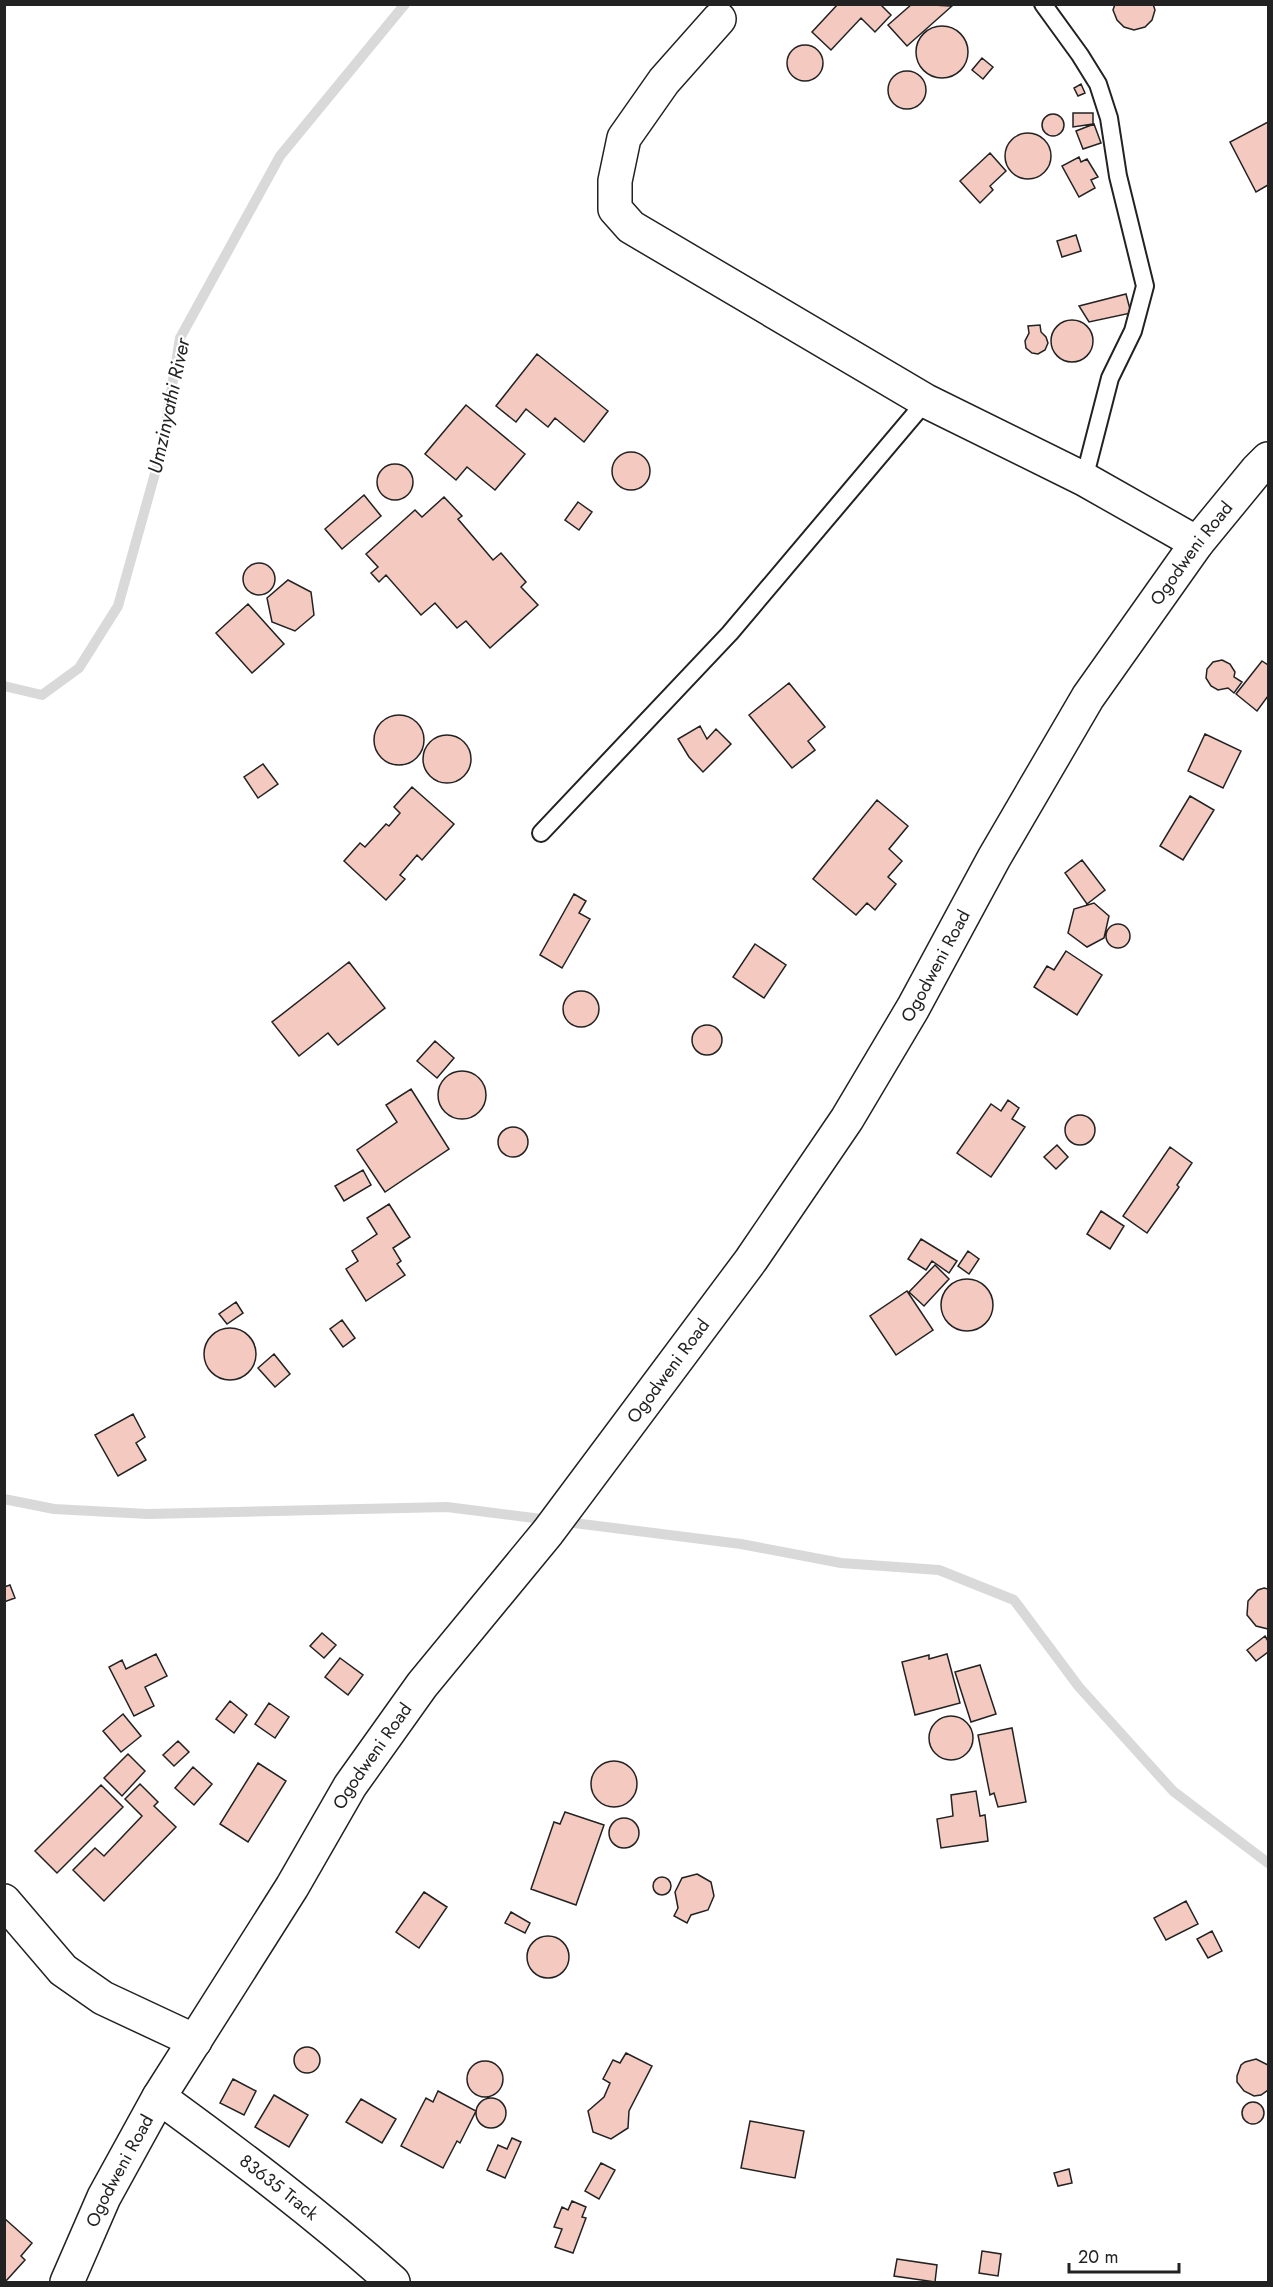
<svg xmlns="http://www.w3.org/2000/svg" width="1273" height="2287" font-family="Jost,sans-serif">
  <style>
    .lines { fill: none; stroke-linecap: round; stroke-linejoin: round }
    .stream { stroke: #d9d9d9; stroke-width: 10 }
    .building { fill: #f3c9c0; stroke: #222; stroke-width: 1.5 }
    .service-casing { stroke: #222; stroke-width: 20 }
    .minor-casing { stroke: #222; stroke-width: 36 }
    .tertiary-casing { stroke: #222; stroke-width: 36 }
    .service { stroke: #fff; stroke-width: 16 }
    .minor { stroke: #fff; stroke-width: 33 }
    .tertiary { stroke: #fff; stroke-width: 33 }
    .labels { text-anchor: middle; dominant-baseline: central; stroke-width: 4.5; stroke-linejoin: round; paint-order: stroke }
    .street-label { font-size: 18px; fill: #222; stroke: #fff }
    .water-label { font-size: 20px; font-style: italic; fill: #222; stroke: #fff }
  </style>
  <rect width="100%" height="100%" fill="#fff"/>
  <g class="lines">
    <path class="stream" d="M4,686L42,695L79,668L118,606L161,452L180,338L280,156L405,4
      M4,1499L54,1509L148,1514L447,1507L741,1544L841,1563L939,1570L1014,1600L1079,1687L1173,1791L1268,1863"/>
  </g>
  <path class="building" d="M838,4H880L891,15L875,32L861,18L831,50L812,32Z
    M912,4L952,6L907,46L888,25Z
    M1115,4H1153L1155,10L1152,20L1145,27L1134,30L1124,27L1117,20L1113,10Z
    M916 52a26 26 0 1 1 52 0a26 26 0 1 1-52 0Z
    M787 63a18 18 0 1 1 36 0a18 18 0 1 1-36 0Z
    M982,58L993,67L983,79L972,70Z
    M888 90a19 19 0 1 1 38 0a19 19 0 1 1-38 0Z
    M1081,84L1085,93L1078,96L1074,88Z
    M1073,113H1093V124L1073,127Z
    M1042 125a11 11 0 1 1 22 0a11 11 0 1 1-22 0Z
    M1268,122V185L1256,192L1230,142Z
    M1094,124L1101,143L1083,149L1076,131Z
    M1005 156a23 23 0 1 1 46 0a23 23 0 1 1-46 0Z
    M990,153L1006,171L990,186L993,190L980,203L960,181Z
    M1079,157L1081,162L1087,159L1098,177L1091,180L1095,188L1079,197L1062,166Z
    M1076,235L1081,251L1062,257L1057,241Z
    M1126,294L1131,313L1089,322L1079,306Z
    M1051 341a21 21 0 1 1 42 0a21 21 0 1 1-42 0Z
    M1040,325L1041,332L1046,337L1048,343L1045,350L1038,354L1032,353L1026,348L1025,341L1029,333L1028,326Z
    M537,354L608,411L584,442L555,418L548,427L526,409L516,422L496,406Z
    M466,405L525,454L495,490L467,467L456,480L425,454Z
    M612 471a19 19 0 1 1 38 0a19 19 0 1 1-38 0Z
    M377 482a18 18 0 1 1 36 0a18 18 0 1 1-36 0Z
    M364,495L381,516L342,549L325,529Z
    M444,497L462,516L458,519L493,560L501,553L526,582L521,587L538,605L490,648L466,621L457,628L435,603L421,615L386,575L379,582L371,573L378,567L366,554L415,510L422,517Z
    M578,502L592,512L579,530L565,520Z
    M243 579a16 16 0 1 1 32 0a16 16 0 1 1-32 0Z
    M288,580L311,592L314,615L295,631L272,622L267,598Z
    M248,604L284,644L252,673L216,633Z
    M1222,660L1230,664L1235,672L1234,677L1242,682L1234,693L1228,688L1218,690L1211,686L1206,678L1207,669L1213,662Z
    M1262,661L1268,665V696L1257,711L1236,694Z
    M789,683L825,727L808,741L815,750L792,768L749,715Z
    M374 740a25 25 0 1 1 50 0a25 25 0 1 1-50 0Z
    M700,726L707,739L716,729L731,744L703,772L689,757L678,739Z
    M1205,734L1241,751L1223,788L1188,771Z
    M423 759a24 24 0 1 1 48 0a24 24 0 1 1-48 0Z
    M263,764L278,784L258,798L244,777Z
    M412,787L454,824L422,860L417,855L400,875L405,879L386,900L344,861L360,843L365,847L386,824L389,826L400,813L394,807Z
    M1190,796L1214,810L1183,860L1160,846Z
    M877,800L908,826L889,849L902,861L888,877L896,884L875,910L867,903L856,915L813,879Z
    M1082,860L1105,890L1087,904L1065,873Z
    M574,894L586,901L579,913L590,919L562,968L540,955Z
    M1094,903L1109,916L1104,938L1087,947L1068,933L1074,909Z
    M1106 936a12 12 0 1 1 24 0a12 12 0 1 1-24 0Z
    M755,944L786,965L764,998L733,977Z
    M1066,951L1102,975L1077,1015L1034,987L1047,966L1054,970Z
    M349,962L385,1008L338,1045L328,1033L299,1056L272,1022Z
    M563 1009a18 18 0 1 1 36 0a18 18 0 1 1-36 0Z
    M692 1040a15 15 0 1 1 30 0a15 15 0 1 1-30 0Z
    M435,1041L454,1058L437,1078L417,1061Z
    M438 1095a24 24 0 1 1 48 0a24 24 0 1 1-48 0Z
    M411,1089L449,1149L385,1192L357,1150L397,1122L386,1105Z
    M1008,1100L1019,1108L1012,1119L1025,1127L991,1177L957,1153L991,1104L1001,1111Z
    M1065 1130a15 15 0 1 1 30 0a15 15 0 1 1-30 0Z
    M498 1142a15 15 0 1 1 30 0a15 15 0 1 1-30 0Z
    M1057,1145L1068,1157L1056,1169L1044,1157Z
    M1170,1147L1192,1163L1177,1185L1179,1187L1147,1233L1123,1216Z
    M363,1170L371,1185L344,1201L335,1186Z
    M389,1204L410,1237L393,1248L401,1261L397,1264L405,1275L366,1301L346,1269L358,1261L352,1251L377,1234L367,1218Z
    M1101,1211L1124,1226L1110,1249L1087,1234Z
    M921,1239L957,1261L949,1273L932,1261L926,1270L908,1259Z
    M968,1251L979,1259L969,1274L958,1266Z
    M935,1265L949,1279L924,1306L909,1292Z
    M941 1305a26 26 0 1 1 52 0a26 26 0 1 1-52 0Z
    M907,1291L933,1330L896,1355L870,1316Z
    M236,1302L243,1313L227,1324L219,1314Z
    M342,1320L355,1338L343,1347L330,1329Z
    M204 1354a26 26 0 1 1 52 0a26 26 0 1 1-52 0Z
    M274,1354L290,1374L275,1387L258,1368Z
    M133,1414L145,1437L136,1443L146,1460L118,1476L95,1435Z
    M10,1585L15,1598L4,1602V1587Z
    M1264,1588L1268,1589V1629L1256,1626L1247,1615L1248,1601L1258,1590Z
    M322,1633L336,1645L324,1658L310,1646Z
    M1265,1636L1268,1641V1652L1256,1661L1247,1650Z
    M156,1654L167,1676L145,1687L154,1706L134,1716L109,1667L122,1660L126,1669Z
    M947,1654L960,1703L915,1715L902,1662L929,1655V1659Z
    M340,1658L363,1675L348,1695L325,1677Z
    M980,1665L996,1714L971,1722L955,1672Z
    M230,1701L247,1715L234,1733L216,1719Z
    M269,1703L289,1717L275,1738L255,1724Z
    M123,1714L141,1736L121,1752L103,1731Z
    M929 1738a22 22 0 1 1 44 0a22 22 0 1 1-44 0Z
    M1012,1728L1026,1802L998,1807L994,1793L990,1795L978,1735Z
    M178,1741L189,1752L174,1766L163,1755Z
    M128,1754L145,1771L122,1796L104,1778Z
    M591 1784a23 23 0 1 1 46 0a23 23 0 1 1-46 0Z
    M258,1763L286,1781L248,1842L220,1824Z
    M193,1767L212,1784L194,1805L175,1788Z
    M140,1784L158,1802L154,1806L176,1827L104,1901L73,1870L95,1848L104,1856L142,1816L125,1799Z
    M101,1785L123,1807L57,1873L35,1851Z
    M976,1791L980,1816L985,1815L988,1841L941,1848L937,1819L953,1816L951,1795Z
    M565,1812L604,1825L576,1905L531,1889L554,1822L560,1824Z
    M609 1833a15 15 0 1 1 30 0a15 15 0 1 1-30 0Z
    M697,1874L711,1882L714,1896L708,1910L691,1915L687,1923L674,1916L678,1908L675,1892L682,1878Z
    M653 1886a9 9 0 1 1 18 0a9 9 0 1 1-18 0Z
    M424,1892L447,1907L419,1948L396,1932Z
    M1186,1901L1198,1924L1166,1940L1154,1918Z
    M511,1912L530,1923L525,1933L505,1923Z
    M1212,1931L1222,1951L1208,1958L1197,1939Z
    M527 1957a21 21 0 1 1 42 0a21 21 0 1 1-42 0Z
    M294 2060a13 13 0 1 1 26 0a13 13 0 1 1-26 0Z
    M626,2053L652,2066L629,2111L628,2128L611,2139L593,2132L588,2111L604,2097L610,2083L603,2079L613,2060L620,2063Z
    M1256,2059L1268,2065V2090L1261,2095L1254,2096L1244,2091L1237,2082V2076L1241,2065L1245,2062Z
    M467 2079a18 18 0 1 1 36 0a18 18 0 1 1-36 0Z
    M233,2079L256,2091L244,2115L220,2103Z
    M438,2091L476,2111L460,2143L457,2141L443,2168L401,2146L426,2098L433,2102Z
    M274,2095L308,2115L289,2147L255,2127Z
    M476 2113a15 15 0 1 1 30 0a15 15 0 1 1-30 0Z
    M361,2099L396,2119L382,2143L346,2122Z
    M1242 2113a11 11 0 1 1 22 0a11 11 0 1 1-22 0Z
    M750,2121L804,2131L795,2178L741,2168Z
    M512,2138L521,2142L505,2178L487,2170L498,2145L507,2149Z
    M601,2163L615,2170L599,2199L585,2191Z
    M1069,2169L1072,2183L1058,2186L1054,2173Z
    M572,2201L586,2207L582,2217L586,2218L573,2253L555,2247L562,2229L554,2227L562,2207L568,2210Z
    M4,2218L32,2243L21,2256L25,2260L5,2282Z
    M982,2251L1001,2254L998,2276L979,2273Z
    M897,2259L937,2265L935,2282L894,2276Z"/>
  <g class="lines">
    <g class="service-casing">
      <path id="service" d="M1043,4L1080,55L1098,84L1109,118L1118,176L1145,286L1133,331L1110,378L1084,479
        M541,833L730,633L926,401"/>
    </g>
    <g class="minor-casing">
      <g id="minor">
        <path d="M719,19L664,81L624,138L615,181V209L631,227L926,401L1084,479L1197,543"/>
        <path d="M4,1901L63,1970L103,1998L195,2041"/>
        <path id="s1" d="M159,2097C240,2156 318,2215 393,2282"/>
      </g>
    </g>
    <g class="tertiary-casing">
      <g id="tertiary">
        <path id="s2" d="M67,2282L104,2197L159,2097L292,1887L350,1786L422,1685L548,1532L751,1260L847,1119L913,1008L994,858L1088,697L1197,543L1257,470L1268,459"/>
      </g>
    </g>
    <use href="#service" class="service"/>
    <use href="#minor" class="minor"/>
    <use href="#tertiary" class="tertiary"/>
  </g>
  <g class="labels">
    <g class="street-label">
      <text stroke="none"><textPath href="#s2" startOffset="2067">Ogodweni Road</textPath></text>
      <text stroke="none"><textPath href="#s2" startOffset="1581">Ogodweni Road</textPath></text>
      <text stroke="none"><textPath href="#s2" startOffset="1095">Ogodweni Road</textPath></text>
      <text stroke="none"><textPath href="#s2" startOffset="609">Ogodweni Road</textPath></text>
      <text stroke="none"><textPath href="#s2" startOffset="123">Ogodweni Road</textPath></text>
      <text stroke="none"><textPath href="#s1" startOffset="150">83635 Track</textPath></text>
    </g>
    <g class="water-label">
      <text transform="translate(169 406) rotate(-78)">Umzinyathi River</text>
    </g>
  </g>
  <rect width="1273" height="2287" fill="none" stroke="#222222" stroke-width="12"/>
  <path d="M1069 2263v9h110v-9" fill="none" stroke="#222222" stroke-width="3"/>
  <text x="1078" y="2263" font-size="18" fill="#222222" stroke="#ffffff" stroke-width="4.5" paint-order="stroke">20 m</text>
</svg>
